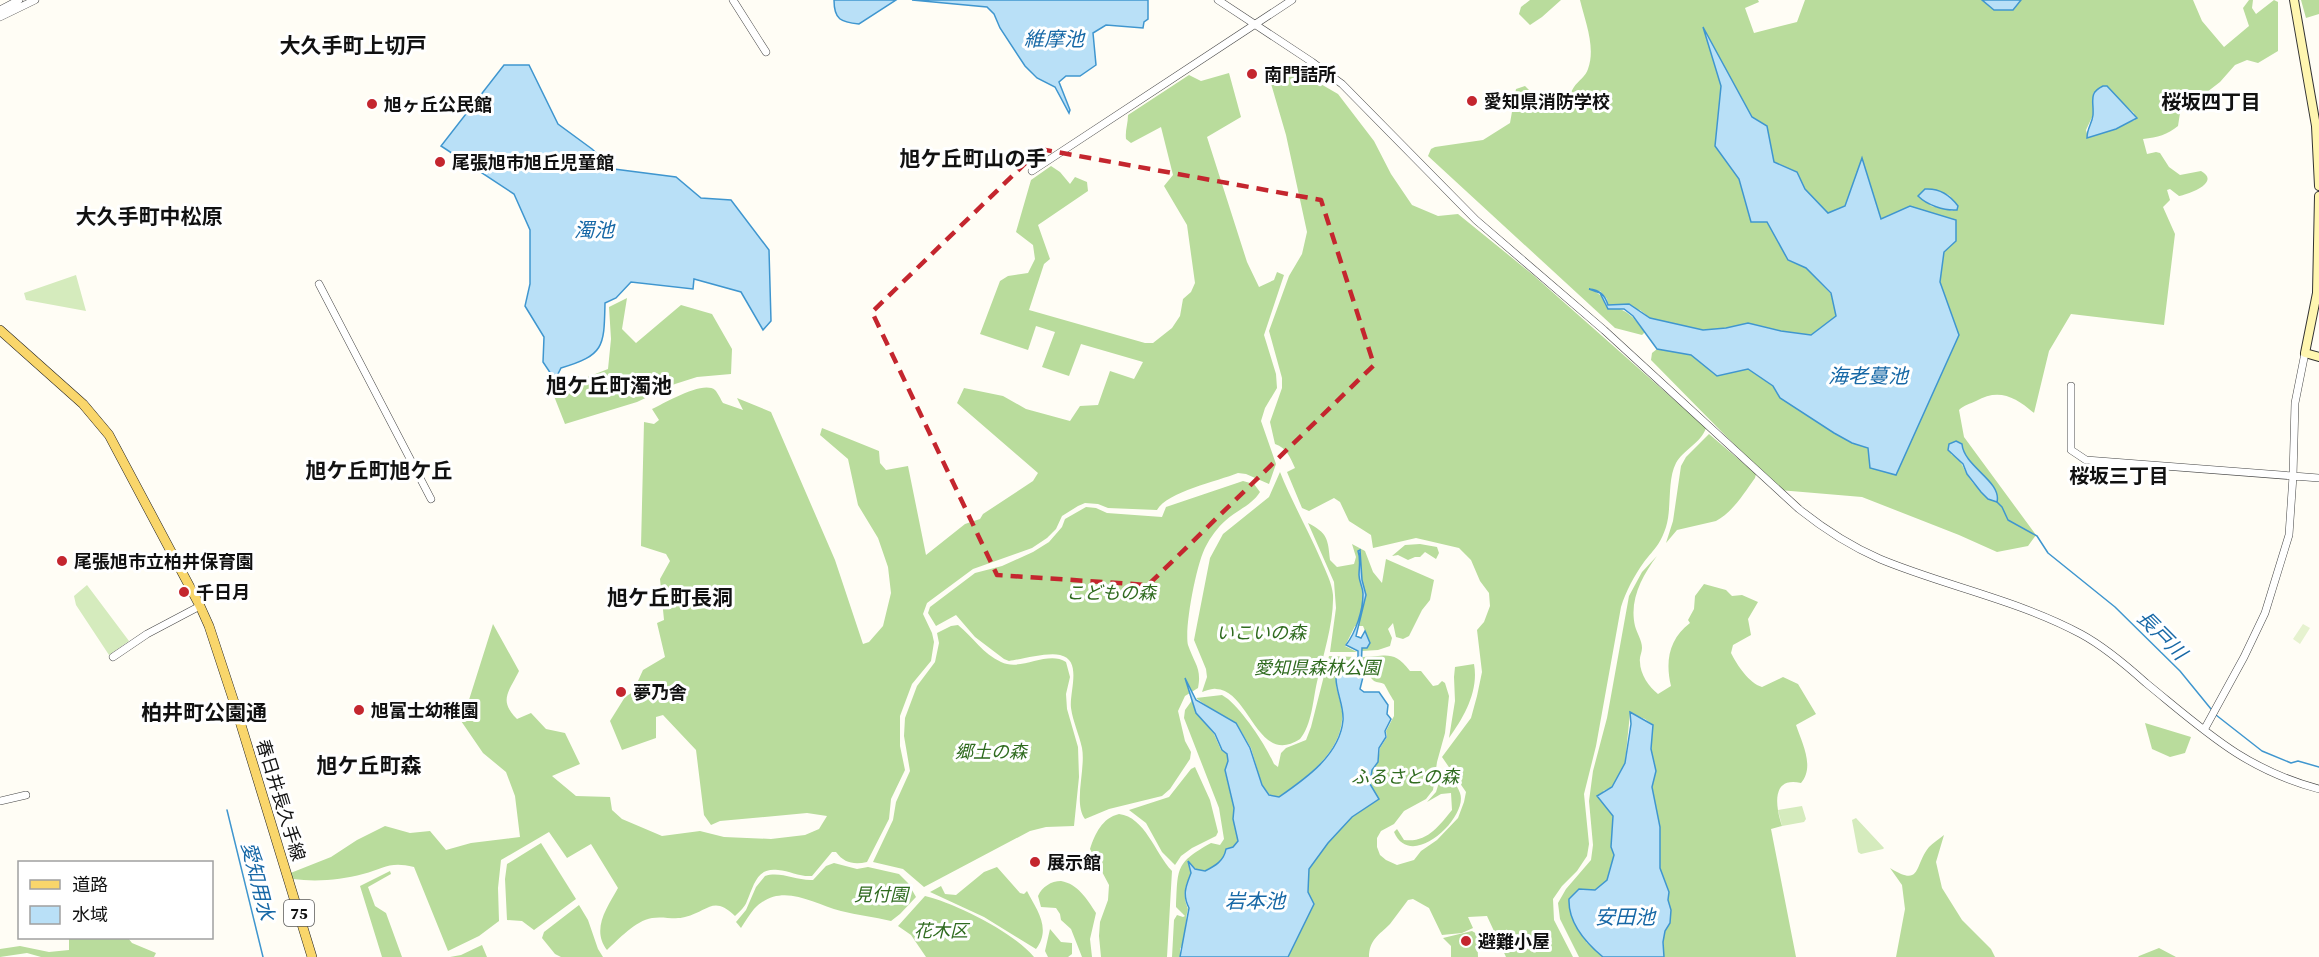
<svg xmlns="http://www.w3.org/2000/svg" width="2319" height="957" font-family="'Source Serif 4','Noto Sans JP',serif">
  <style>
    .green { fill: #d5ebbd }
    .forest { fill: #b9dc9c; fill-rule: evenodd }
    .pitch { fill: #e6f2cf }
    .water { fill: #b9e0f7; stroke: #3f96cf; stroke-width: 1.5 }
    .lines { fill: none; stroke-linecap: round; stroke-linejoin: round }
    .stream { stroke: #3f96cf; stroke-width: 1.5 }
    .tertiary-casing { stroke: #444; stroke-width: 8 }
    .secondary-casing { stroke: #333; stroke-width: 10 }
    .primary-casing { stroke: #222; stroke-width: 10 }
    .tertiary { stroke: #fff; stroke-width: 7 }
    .secondary { stroke: #fff6b0; stroke-width: 8 }
    .primary { stroke: #f9d66b; stroke-width: 9 }
    .marked { fill: none; stroke: #c4262e; stroke-width: 4.5; stroke-dasharray: 12 8; stroke-linejoin: round }
    .poi-dot { fill: #c4262e; stroke: #fff; stroke-width: 2 }
    .labels { text-anchor: middle; dominant-baseline: central; stroke-width: 6; stroke-linejoin: round; paint-order: stroke }
    .shield { fill: #fff; stroke: #585858; stroke-width: 1.5 }
    .shield-label { font-size: 16px; font-weight: bold; fill: #111 }
    .poi-label { font-size: 18px; font-weight: bold; fill: #111; stroke: #fff; text-anchor: start }
    .park-label { font-size: 18px; font-style: italic; fill: #2f6b1f; stroke: #fff }
    .street-label { font-size: 18px; fill: #111; stroke: #fff }
    .water-label { font-size: 20px; font-style: italic; fill: #1768a6; stroke: #fff }
    .neighbourhood-label { font-size: 20px; font-weight: bold; fill: #111; stroke: #fff }
    .quarter-label { font-size: 21px; font-weight: bold; fill: #111; stroke: #fff }
  </style>
  <rect width="100%" height="100%" fill="#fffdf5"/>
  <path class="green" d="M76,275L86,311L26,300L24,293Z
    M87,585L129,641L109,655L76,605L74,596Z
    M1802,806L1806,819L1804,822L1782,826L1778,810Z
    M1856,818L1884,848L1883,849L1861,854L1858,852L1852,820Z"/>
  <path class="forest" d="M1530,0H1561L1542,17L1530,25L1519,14L1521,7Z
    M1580,0H1758L1759,2L1745,8L1754,33L1797,22L1805,0H1982L1994,10H2013L2021,0H2193L2202,21L2224,47L2249,26L2243,8L2249,0H2253L2252,8L2256,14L2274,0L2278,2V51L2258,63L2247,60L2235,65L2220,82L2180,113L2178,126C2167,135 2158,137 2143,139L2147,154L2156,152L2160,153L2169,167L2180,175L2201,171C2221,182 2190,194 2179,196L2170,189L2167,190L2170,200L2163,207L2175,234L2164,325L2071,314L2049,351L2034,413C2015,397 1999,388 1976,401C1970,404 1964,405 1959,410L1964,437L2036,535L2028,546L1997,552L1959,535L1862,497L1779,490L1651,360L1652,353L1657,349L1691,355L1717,375L1748,368L1773,386L1780,398L1852,443L1868,448L1959,335L1940,282L1944,252L1880,219L1862,159L1845,206L1828,213L1805,189L1797,172L1774,162L1767,126L1752,118L1705,31L1721,86L1715,146L1739,179L1751,222H1767L1788,260L1806,268L1831,294L1836,316L1811,335L1781,331L1748,323L1726,328L1703,330L1650,318L1640,310L1608,305L1607,299L1600,291L1596,292L1604,298L1605,305C1628,310 1631,314 1645,332L1642,335L1615,328L1428,156L1431,149L1435,147L1483,140L1510,123L1516,89L1525,86L1547,108C1563,109 1567,99 1574,87C1578,81 1586,76 1588,69C1596,47 1585,21 1580,0ZM2103,86L2134,113L2135,120L2088,137L2086,130L2093,115V93ZM1931,189L1949,195L1958,206L1952,211L1931,206L1927,202ZM1962,444L1963,452L1967,458L1997,495V501C1985,494 1975,488 1968,476C1961,464 1963,462 1951,454Z
    M2301,0H2319V14L2306,18Z
    M1273,64L1303,68L1319,83L1338,94L1374,141L1391,174L1412,205L1438,216L1458,214L1532,274L1706,428C1701,443 1683,450 1676,463C1667,480 1672,508 1666,527C1660,545 1655,548 1644,562C1634,576 1626,591 1621,607L1596,746L1584,794L1589,844L1587,856L1577,871L1562,886L1553,899L1554,920L1573,957H1506L1487,916L1468,917L1473,928L1462,933L1442,935L1429,908L1413,899L1408,900C1402,908 1396,916 1390,924C1379,935 1369,940 1369,957H1288L1314,904L1308,892L1309,869L1328,843L1352,817L1379,799L1370,784L1372,770L1378,762L1380,748L1387,737L1386,731L1394,716V701C1391,697 1385,685 1384,684C1381,682 1377,683 1374,681C1368,676 1363,665 1363,657C1387,656 1394,650 1410,671H1421L1433,686L1438,685L1442,681L1445,683L1449,696L1445,733L1437,762L1433,790L1426,799L1404,811L1394,824L1381,831L1377,838V847L1380,855L1386,860L1397,865L1414,860L1421,851L1437,840L1458,818L1464,802L1466,792L1442,757L1471,718L1477,696L1482,672L1477,630L1484,622L1490,606L1489,593L1480,581L1471,560L1459,548L1416,538L1373,548L1371,535L1349,521L1340,502L1334,498L1309,511L1302,508L1287,472L1295,468C1290,457 1287,448 1275,444L1270,422L1282,388V378L1269,331L1289,276L1302,254L1307,232L1286,135L1267,70Z
    M1229,73L1241,117L1207,137L1247,262L1259,287L1274,280L1277,272L1284,275L1264,335L1276,374L1277,388L1265,408L1261,421L1276,464L1269,484L1246,474L1238,473C1218,481 1167,492 1157,510L1108,508L1098,504L1085,503L1078,506L1062,516L1056,529L1047,538L1032,548L973,569L927,603L923,614L932,633L934,642L931,661L912,684L900,716V746L905,770L891,799L889,819L867,862C854,865 844,863 836,852H832L812,876C800,877 790,871 778,870C757,867 754,885 747,901C745,907 740,911 735,916C713,895 709,911 685,917C675,920 663,916 652,918C635,921 619,939 607,950C591,929 607,908 618,888L591,844L567,858L549,832L501,860L498,888L499,921L479,936L448,951L414,867C390,861 385,868 363,874C341,880 316,882 293,879L288,874L331,857L357,840L385,826L410,833L430,831L446,850L471,843L520,837L515,796L506,772L483,753L459,718L468,703L493,624L519,671C509,692 498,700 517,719L531,713L546,729L565,733L580,764L552,776L576,796L610,797L612,810L622,819L662,836L700,831L724,837L771,839L805,835L819,829L827,816L807,813L720,821L711,825L704,815L696,750L663,715L656,717V738L622,750L610,721L625,697L633,692L643,670L665,657L657,623L664,620L660,579L670,561L666,554L641,546L644,422L654,424L659,420L652,409C665,403 703,380 715,390C718,393 721,400 723,403L743,410L737,398L771,412L835,560L863,644L869,642L883,626L891,593L888,567L878,538L858,505L848,459L820,435L822,428L879,451L880,463L886,470L908,466L926,555L965,524L980,519L983,514L1033,481L1038,473L957,403L964,388L1003,396L1026,409L1070,421L1080,406L1098,405L1110,371L1134,379L1143,362L1081,344L1069,376L1042,367L1055,332L1036,326L1028,350L980,334L1000,281L1008,276L1028,273L1035,259L1033,245L1016,232L1031,180L1051,166L1060,172L1070,184L1075,177L1087,182L1088,191L1038,225L1050,259L1044,264L1029,310L1145,343H1153L1172,328L1180,316L1183,299L1191,292L1195,283L1187,225L1164,186L1173,175L1161,127L1131,143L1126,139C1125,130 1128,124 1128,115L1189,75L1201,81Z
    M627,298L622,329L636,343L681,305L712,314L732,349L731,374L697,377L675,384L637,402L565,424L552,391L608,369L611,339L609,307Z
    M1709,434L1756,474L1755,478C1744,493 1733,512 1716,521L1677,530L1666,543L1673,521L1681,466L1686,457Z
    M1280,472C1292,502 1308,530 1321,560C1326,572 1332,583 1333,595C1334,622 1323,656 1317,682C1313,699 1312,725 1300,739C1257,767 1250,690 1216,689C1212,688 1206,691 1202,692L1207,677L1206,669L1194,640L1210,558L1223,534L1269,497Z
    M1243,481L1254,484L1260,492C1252,505 1237,510 1225,521C1218,527 1210,538 1206,546C1197,561 1184,628 1188,645C1194,663 1202,668 1198,688L1185,696L1178,711L1185,741L1191,752L1190,759L1170,789L1162,796L1109,809L1085,819C1073,803 1086,769 1082,748C1079,734 1073,722 1071,708C1069,692 1083,660 1060,655C1048,652 1022,659 1009,661L1004,659L975,637L956,615L936,626L928,613L930,607L975,573L1002,566L1033,552L1049,542L1062,527L1065,519L1086,507L1096,508L1107,513L1162,517L1166,507Z
    M1308,523C1327,533 1328,538 1330,560L1337,567L1354,564L1356,557L1352,544L1365,551L1373,572L1382,583L1386,559L1434,580L1430,600L1422,610L1409,636L1403,639L1396,637L1393,623L1388,629L1392,638L1390,646L1378,650L1362,651V648H1367L1370,643L1363,626H1355L1345,646L1357,652H1330L1336,608L1334,582Z
    M1420,544L1437,547L1439,553L1436,559L1425,552L1420,557H1415L1408,560L1398,555L1392,556L1405,545Z
    M1657,556C1642,576 1629,600 1635,626C1637,633 1642,641 1642,648C1642,653 1639,657 1640,662C1640,674 1649,687 1658,694L1671,686C1665,661 1669,639 1690,623L1688,620L1694,609L1695,596L1704,584L1726,590L1732,596L1742,595L1758,602L1748,619L1751,635L1733,645L1731,653C1737,665 1749,683 1762,687L1783,677L1798,684L1816,714L1796,725C1802,743 1815,767 1801,783C1770,776 1776,808 1782,826L1771,829L1796,957H1664L1663,942L1665,931L1670,923L1671,910L1667,900L1669,892L1660,868V827L1652,787L1656,771L1651,749L1653,725L1645,719L1630,713L1625,763L1612,787L1603,791L1605,806L1613,816L1611,847L1614,855L1607,880L1595,890L1584,891L1586,942L1603,957H1579L1560,919L1558,903L1566,889L1591,860L1593,845L1589,801L1593,771L1607,718L1629,596L1642,572Z
    M958,625C973,637 983,654 1001,662C1021,672 1047,650 1066,662L1070,677L1066,694L1067,709L1078,747L1079,777L1074,826L1046,827L1030,831L924,887L903,869L873,862L893,820L896,802L910,771L904,736L905,718L917,686L935,662L939,643L937,633L951,626Z
    M1329,656L1357,657L1355,661L1336,678C1335,692 1344,706 1342,720C1339,755 1305,778 1279,797L1270,795L1262,785L1251,748L1236,723L1215,712L1196,698L1222,695L1228,699C1245,714 1265,744 1274,764L1278,767L1281,753L1286,748L1306,740L1311,727Z
    M1474,664C1479,691 1464,717 1449,738L1455,701L1454,677L1455,667Z
    M1193,699L1196,713L1214,734L1221,750L1227,754L1228,761L1225,771L1234,809L1233,819L1238,842L1233,847L1226,849C1224,861 1209,875 1196,869C1193,867 1191,864 1188,862L1191,873C1185,887 1182,894 1188,909C1184,921 1188,938 1180,949V957H1172L1174,920L1177,915L1183,917L1185,916L1176,907C1178,868 1175,863 1211,843L1220,845L1224,839L1219,808L1184,718L1185,710Z
    M2145,723L2191,737L2185,753L2170,757L2152,749Z
    M1195,767L1210,800L1218,832L1216,836L1192,848L1181,856L1175,865L1162,852L1146,823L1129,810L1169,797L1191,769Z
    M1443,770C1449,776 1457,784 1460,793C1469,817 1411,872 1394,832L1397,829L1404,840C1427,843 1439,826 1452,810L1451,793L1441,794L1427,802L1436,792Z
    M1119,814C1145,817 1155,853 1172,871L1167,957H1101L1099,936L1100,922L1108,900L1109,885L1090,849C1095,834 1102,818 1119,814Z
    M1944,835L1936,862L1942,888L1962,920L1991,949L1995,957H1896L1905,909L1902,885L1890,868C1922,888 1914,865 1929,847C1933,843 1939,839 1944,835Z
    M541,843L576,899L534,930L522,921L507,920L505,879L507,864Z
    M834,863L857,869L868,867L899,874L908,883L916,897L900,914L891,921C874,917 857,915 841,911C811,903 781,881 754,909C749,915 745,922 741,928L736,922L746,910L756,887L765,876C781,871 796,881 813,880L826,866Z
    M997,867L1020,893L1024,894L1027,891C1036,909 1052,928 1036,949L984,917L930,892L941,886L945,894L956,895L984,872Z
    M390,871L391,874L368,887L375,906L386,913L402,957H382L360,886Z
    M1061,881C1078,884 1087,899 1096,913L1090,939L1092,957H1082L1071,929L1061,920L1060,914L1056,908L1041,907L1038,896C1042,887 1051,881 1061,881Z
    M925,896C955,903 1015,933 1034,957H926L911,935L898,926Z
    M579,905L588,920L598,949L603,957H561L555,954L542,938L544,932Z
    M1050,929L1061,942L1072,943V954L1068,957H1048L1045,951Z
    M1472,931L1477,934L1478,957H1451V946L1443,938Z
    M69,938H128L132,943L156,953L154,957H41L27,953L0,957V949L20,946L49,952L69,950Z
    M482,945L487,957H450L461,955Z
    M2159,948L2176,957H2138L2139,956Z"/>
  <path class="pitch" d="M2303,624L2310,628L2300,644L2293,639Z"/>
  <path class="water" d="M834,0H896L859,24C841,22 834,20 834,0Z
    M912,0H1148V19L1144,22L1143,28L1106,25L1093,33L1096,65L1080,76H1066L1059,82L1070,110L1069,113L1055,87L1037,78L1025,66L1000,28L994,14L987,7Z
    M1982,0H2021L2013,10H1994Z
    M1703,27L1752,117L1767,126L1774,162L1797,172L1805,189L1828,213L1845,206L1862,158L1881,219L1910,206L1956,220V241L1944,252L1940,282L1959,335L1896,475L1870,468L1868,448L1852,443L1834,433L1780,398L1773,386L1748,369L1717,376L1691,355L1657,349L1633,316L1624,309H1608L1600,293L1589,289C1600,290 1605,295 1608,305L1629,304L1650,318L1703,330L1726,328L1748,323L1781,331L1811,335L1836,316L1831,293L1806,268L1788,260L1767,222H1751L1739,179L1715,146L1721,86Z
    M504,65H529L558,124L592,149L614,169L676,177L701,198L731,200L769,250L771,321L763,330L741,292L694,279L693,289L631,282L616,298L605,303C604,346 605,355 561,368L555,380L543,362L544,337L525,306L530,284V230L514,194L441,146Z
    M2103,86H2107L2137,118L2116,129L2087,138C2087,128 2092,124 2093,115C2094,101 2088,93 2103,86Z
    M1925,189C1939,188 1950,195 1958,206L1957,210C1944,211 1927,205 1918,196Z
    M1956,441L1962,444C1964,467 2002,481 1997,502L1988,499L1981,492L1967,474L1963,464L1948,450L1949,444Z
    M1360,550L1362,580L1366,595L1356,636L1361,638L1365,631L1370,643L1367,648H1362L1361,670L1363,677L1360,689L1364,692H1379L1388,705L1387,714L1391,719L1385,731L1386,737L1379,748L1378,762L1372,770L1370,784L1379,799L1352,817L1328,843L1309,869L1308,892L1314,904L1288,957H1180L1189,908C1182,894 1186,886 1191,873L1188,861L1195,869L1205,871C1215,866 1224,861 1226,849L1233,847L1238,841L1233,819L1234,808L1225,770L1228,761L1227,754L1222,750L1215,734L1196,713L1185,678L1196,700L1236,723L1250,748L1262,785L1269,795L1279,797C1305,779 1340,755 1343,720C1344,706 1336,692 1336,678L1358,659V651L1346,645C1356,632 1363,610 1363,594C1363,587 1359,582 1359,575C1359,567 1361,559 1358,551Z
    M1630,712L1653,725L1651,749L1656,771L1652,787L1660,827V868L1669,892L1668,900L1671,910L1670,923L1665,931L1663,942L1664,957H1603C1585,942 1568,923 1569,899L1579,889L1595,890L1607,880L1614,855L1611,847L1613,816L1597,796L1612,787L1625,763L1631,724Z"/>
  <g class="lines">
    <path class="stream" d="M1997,502L2002,507L2008,520L2037,536L2048,553L2115,607L2180,671L2211,709
      M2216,715L2262,751L2291,763L2298,761L2319,767
      M227,810L263,957"/>
    <g class="tertiary-casing">
      <path id="tertiary" d="M733,0L766,52
        M1218,0L1312,62L1342,84L1476,220L1604,330L1799,509C1824,529 1850,546 1880,559C1945,586 2018,600 2081,634C2105,647 2126,665 2146,683C2205,731 2244,769 2319,789
        M0,10L19,0
        M0,17L35,0
        M1032,171L1292,0
        M319,284L431,499
        M2305,353L2295,403L2293,476L2319,478
        M2071,386V450L2086,460L2293,476L2289,535L2265,613L2244,657L2204,730
        M113,657L147,634L200,606
        M0,801L26,795"/>
    </g>
    <g class="secondary-casing">
      <path id="secondary" d="M2294,0L2316,126L2319,186
        M2319,196L2317,293L2305,353L2319,357"/>
    </g>
    <g class="primary-casing">
      <path id="primary" d="M0,330L83,404L109,435L200,606L209,626L234,702L312,957"/>
    </g>
    <use href="#tertiary" class="tertiary"/>
    <use href="#secondary" class="secondary"/>
    <use href="#primary" class="primary"/>
  </g>
  <path class="marked" d="M1040,149L1321,200L1374,365L1148,585L997,575L872,312Z"/>
  <g class="poi-dot">
    <circle cx="1252" cy="74" r="6"/>
    <circle cx="1472" cy="101" r="6"/>
    <circle cx="372" cy="104" r="6"/>
    <circle cx="440" cy="162" r="6"/>
    <circle cx="62" cy="561" r="6"/>
    <circle cx="184" cy="592" r="6"/>
    <circle cx="621" cy="692" r="6"/>
    <circle cx="359" cy="710" r="6"/>
    <circle cx="1035" cy="862" r="6"/>
    <circle cx="1466" cy="941" r="6"/>
  </g>
  <g class="labels">
    <rect class="shield" x="284" y="900" width="30" height="26" rx="4.5"/>
    <g class="shield-label">
      <text x="299" y="913">75</text>
    </g>
    <g class="poi-label">
      <text x="1264" y="74">南門詰所</text>
      <text x="1484" y="101">愛知県消防学校</text>
      <text x="384" y="104">旭ヶ丘公民館</text>
      <text x="452" y="162">尾張旭市旭丘児童館</text>
      <text x="74" y="561">尾張旭市立柏井保育園</text>
      <text x="196" y="592">千日月</text>
      <text x="633" y="692">夢乃舎</text>
      <text x="371" y="710">旭富士幼稚園</text>
      <text x="1047" y="862">展示館</text>
      <text x="1478" y="941">避難小屋</text>
    </g>
    <g class="park-label">
      <text x="1111" y="592">こどもの森</text>
      <text x="1261" y="632">いこいの森</text>
      <text x="1317" y="667">愛知県森林公園</text>
      <text x="991" y="751">郷土の森</text>
      <text x="1405" y="776">ふるさとの森</text>
      <text x="881" y="894">見付園</text>
      <text x="941" y="930">花木区</text>
    </g>
    <g class="street-label">
      <text transform="translate(281 800) rotate(73)">春日井長久手線</text>
    </g>
    <g class="water-label">
      <text x="1054" y="39">維摩池</text>
      <text x="594" y="230">濁池</text>
      <text x="1868" y="376">海老蔓池</text>
      <text transform="translate(2162 635) rotate(45)">長戸川</text>
      <text transform="translate(258 881) rotate(76)">愛知用水</text>
      <text x="1255" y="901">岩本池</text>
      <text x="1625" y="917">安田池</text>
    </g>
    <g class="neighbourhood-label">
      <text x="2211" y="102">桜坂四丁目</text>
      <text x="2119" y="476">桜坂三丁目</text>
    </g>
    <g class="quarter-label">
      <text x="353" y="45">大久手町上切戸</text>
      <text x="973" y="158">旭ケ丘町山の手</text>
      <text x="149" y="216">大久手町中松原</text>
      <text x="609" y="385">旭ケ丘町濁池</text>
      <text x="379" y="470">旭ケ丘町旭ケ丘</text>
      <text x="670" y="597">旭ケ丘町長洞</text>
      <text x="204" y="712">柏井町公園通</text>
      <text x="369" y="765">旭ケ丘町森</text>
    </g>
  </g>
  <rect x="18" y="861" width="195" height="78" fill="#ffffff" stroke="#a0a0a0" stroke-width="1.5"/>
  <rect x="30" y="880" width="30" height="9" fill="#f9d66b" stroke="#a0a0a0" stroke-width="1.5"/>
  <text x="72" y="891" font-size="18" fill="#111111">道路</text>
  <rect x="30" y="906" width="30" height="18" fill="#b9e0f7" stroke="#a0a0a0" stroke-width="1.5"/>
  <text x="72" y="921" font-size="18" fill="#111111">水域</text>
</svg>
